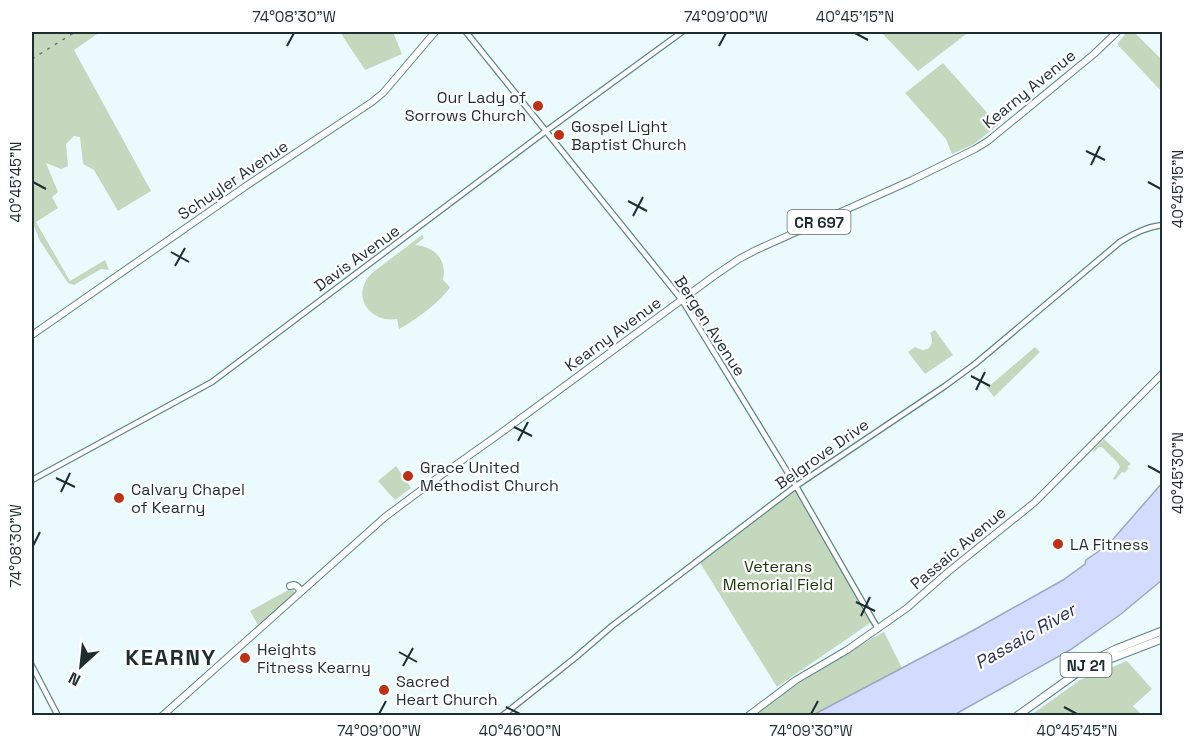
<svg xmlns="http://www.w3.org/2000/svg" width="1194" height="747" font-family="'Space Grotesk',sans-serif">
  <style>
    .green { fill: #c4d8bd }
    .water { fill: #d3dbfe; stroke: #9da7c0; stroke-width: 1.5 }
    .lines { fill: none; stroke-linecap: round; stroke-linejoin: round }
    .minor-casing { stroke: #5f858a; stroke-width: 7 }
    .major-casing { stroke: #5f858a; stroke-width: 8 }
    .highway-casing { stroke: #5f858a; stroke-width: 9 }
    .minor { stroke: #fff; stroke-width: 4.5 }
    .major { stroke: #fff; stroke-width: 6 }
    .highway { stroke: #fff; stroke-width: 7 }
    .rail { stroke: #647476; stroke-width: 1.5; stroke-dasharray: 3 6; stroke-linecap: butt }
    .ticks { fill: none; stroke: #1e2e30; stroke-width: 2 }
    .poi-dot { fill: #bd3215; stroke: #fff; stroke-width: 2 }
    .labels { text-anchor: middle; dominant-baseline: central; stroke-width: 4.5; stroke-linejoin: round; paint-order: stroke }
    .shield { fill: #fff; stroke: #626d6e; stroke-width: 1.5 }
    .shield-label { font-size: 15px; font-weight: bold; fill: #1e2e30 }
    .street-label { font-size: 16px; fill: #1e2e30; stroke: #fff }
    .poi-label { font-size: 16px; fill: #1e2e30; stroke: #fff; text-anchor: start }
    .park-label { font-size: 16px; fill: #183608; stroke: #fff }
    .water-label { font-size: 18px; font-style: italic; fill: #2c325e; stroke: #fff }
    .district-label { font-size: 22px; font-weight: bold; letter-spacing: 1.5px; fill: #1e2e30; stroke: #fff }
    .neatline { fill: none; stroke: #1e2e30; stroke-width: 2 }
    .ticks-label { font-size: 15px; text-anchor: middle; fill: #1e2e30 }
  </style>
  <rect width="100%" height="100%" fill="#ebfbfd"/>
  <path class="green" d="M32,32H100L74,50L151,191L118,211L94,170L83,164L80,137L74,136L66,144L68,166L61,169L46,163L58,192L52,197L58,208L36,222L70,281L105,260L109,270L101,269L74,285L68,283L40,241L32,221Z
    M340,32H393L402,54L365,70Z
    M881,32H969L918,71Z
    M1127,32H1134L1162,60V92L1117,44Z
    M943,63L998,125L974,144L952,154L946,139L905,93Z
    M422,235L424,238L415,245C435,247 447,259 443,280L450,287C443,300 413,322 399,329L397,319C369,323 350,295 372,273Z
    M935,330L953,355L925,374L908,352L915,347L922,350L928,349C933,343 933,340 930,333Z
    M1035,347L1040,352L994,397L987,388Z
    M1104,439L1131,464L1127,467L1133,472L1129,468L1124,473L1122,472L1115,480L1113,479L1120,467L1118,463L1102,447H1099L1094,452L1092,451Z
    M396,466L411,488L395,500L378,481Z
    M797,485L873,621L777,687L699,561Z
    M292,588L295,593L258,625L250,611Z
    M884,632L902,668L813,715L750,716L778,696L874,637H875Z
    M1127,661L1152,689L1133,706L1142,715H1031L1080,680Z"/>
  <path class="water" d="M1162,483V580L1121,614L1070,650L954,715H813L972,631L1063,580L1085,564L1086,560L1108,545Z"/>
  <g class="lines">
    <g class="minor-casing">
      <path id="minor" d="M466,32L682,300L796,486L878,629
        M32,480L212,382L546,131L682,32
        M32,666L58,716
        M502,716L576,657L612,626L796,486L945,386L975,364L1120,242C1134,233 1146,227 1162,225"/>
    </g>
    <g class="major-casing">
      <path id="major" d="M32,335L246,186L372,102L383,93L435,32
        M290,586L294,585C298,586 301,590 299,594
        M162,716L385,517L436,479L505,430L714,276L739,259L756,250L910,181L975,149L988,141L1094,54L1117,32
        M748,716L796,680L847,650L907,608L948,572L1035,502L1162,374"/>
    </g>
    <g class="highway-casing">
      <path id="highway" d="M1089,667L1162,639
        M1017,716L1098,658L1116,649L1162,631"/>
    </g>
    <use href="#minor" class="minor"/>
    <use href="#major" class="major"/>
    <use href="#highway" class="highway"/>
    <path class="rail" d="M32,59L75,32"/>
  </g>
  <path class="ticks" d="M855,33L868,40M287,46L294,33M719,46L726,33M1086,151L1105,160M1091,165L1100,146M33,182L46,189M1148,182L1161,189M628,201L647,211M633,216L643,197M171,252L189,262M175,266L185,248M971,376L990,386M976,390L985,372M514,427L532,436M518,441L528,422M1148,466L1161,473M56,478L75,487M61,492L70,473M33,546L40,532M856,602L875,611M861,616L870,597M399,652L417,662M403,666L413,648M506,707L520,714M1064,707L1077,714M379,714L386,701M811,714L818,701"/>
  <g class="poi-dot">
    <circle cx="538" cy="106" r="6"/>
    <circle cx="559" cy="135" r="6"/>
    <circle cx="408" cy="476" r="6"/>
    <circle cx="119" cy="498" r="6"/>
    <circle cx="1058" cy="544" r="6"/>
    <circle cx="245" cy="658" r="6"/>
    <circle cx="384" cy="690" r="6"/>
  </g>
  <g class="labels">
    <g class="shield">
      <rect x="787.5" y="210" width="63" height="24" rx="4.5"/>
      <rect x="1060.5" y="653" width="51" height="24" rx="4.5"/>
    </g>
    <g class="shield-label">
      <text x="819" y="222">CR 697</text>
      <text x="1086" y="665">NJ 21</text>
    </g>
    <g class="street-label">
      <text transform="translate(1029 89) rotate(-39)">Kearny Avenue</text>
      <text transform="translate(233 180) rotate(-34)">Schuyler Avenue</text>
      <text transform="translate(357 258) rotate(-36)">Davis Avenue</text>
      <text transform="translate(710 326) rotate(57)">Bergen Avenue</text>
      <text transform="translate(613 334) rotate(-36)">Kearny Avenue</text>
      <text transform="translate(822 454) rotate(-35)">Belgrove Drive</text>
      <text transform="translate(958 548) rotate(-40)">Passaic Avenue</text>
    </g>
    <g class="poi-label">
      <text x="526" y="97" text-anchor="end">Our Lady of<tspan x="526" dy="18">Sorrows Church</tspan></text>
      <text x="571" y="126">Gospel Light<tspan x="571" dy="18">Baptist Church</tspan></text>
      <text x="420" y="467">Grace United<tspan x="420" dy="18">Methodist Church</tspan></text>
      <text x="131" y="489">Calvary Chapel<tspan x="131" dy="18">of Kearny</tspan></text>
      <text x="1070" y="544">LA Fitness</text>
      <text x="257" y="649">Heights<tspan x="257" dy="18">Fitness Kearny</tspan></text>
      <text x="396" y="681">Sacred<tspan x="396" dy="18">Heart Church</tspan></text>
    </g>
    <g class="park-label">
      <text x="778" y="566">Veterans<tspan x="778" dy="18">Memorial Field</tspan></text>
    </g>
    <g class="water-label">
      <text transform="translate(1025 636) rotate(-30)">Passaic River</text>
    </g>
    <g class="district-label">
      <text x="171" y="657">KEARNY</text>
    </g>
  </g>
  <rect width="1194" height="747" fill="none" stroke="#ffffff" stroke-width="66"/>
  <g transform="translate(81 666) rotate(207)" stroke="#ffffff" stroke-width="4.5" paint-order="stroke">
  <path d="M0-4.5L10 22L0 15L-10 22Z" fill="#1e2e30"/>
  <text y="-9" font-size="16" font-weight="bold" text-anchor="middle" fill="#1e2e30">N</text>
  </g>
  <rect x="33" y="33" width="1128" height="681" class="neatline"/>
  <g class="ticks-label">
    <text x="294" y="22">74°08'30"W</text>
    <text x="726" y="22">74°09'00"W</text>
    <text x="855" y="22">40°45'15"N</text>
    <text transform="translate(16 182) rotate(-90)" y="5">40°45'45"N</text>
    <text transform="translate(1178 189) rotate(-90)" y="5">40°45'15"N</text>
    <text transform="translate(1178 473) rotate(-90)" y="5">40°45'30"N</text>
    <text transform="translate(16 546) rotate(-90)" y="5">74°08'30"W</text>
    <text x="379" y="736">74°09'00"W</text>
    <text x="520" y="736">40°46'00"N</text>
    <text x="811" y="736">74°09'30"W</text>
    <text x="1077" y="736">40°45'45"N</text>
  </g>
</svg>
